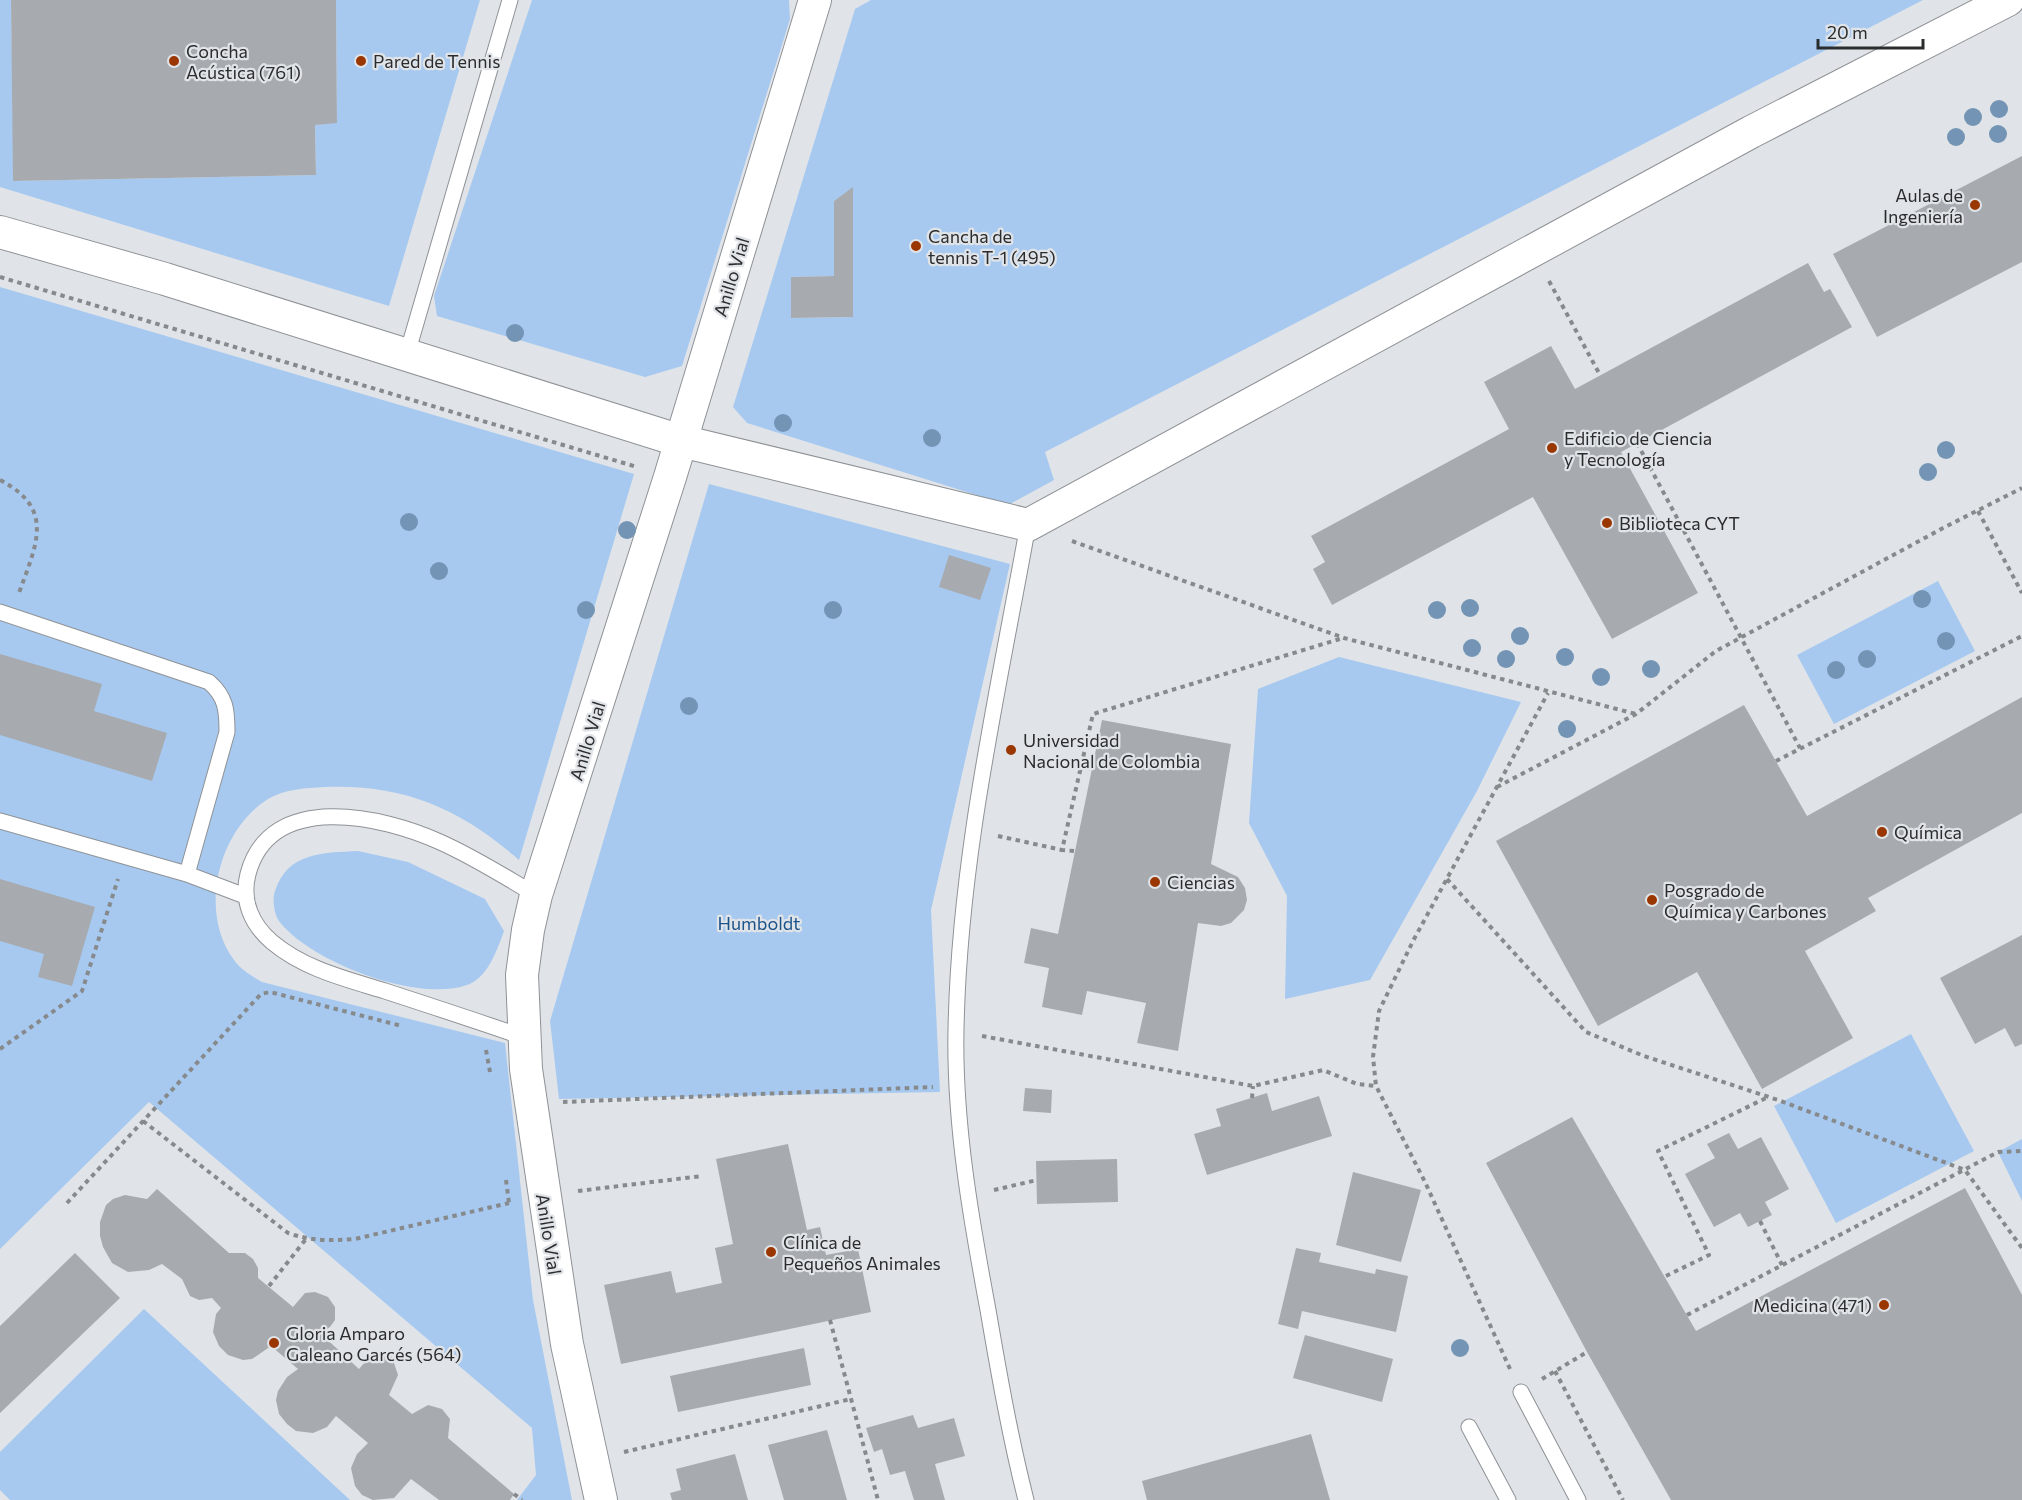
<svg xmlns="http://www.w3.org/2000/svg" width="2022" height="1500" font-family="Commissioner,sans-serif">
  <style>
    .green { fill: #a7c9f0; fill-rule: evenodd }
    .building { fill: #a7abaf }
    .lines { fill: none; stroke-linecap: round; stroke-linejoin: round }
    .service-casing { stroke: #8e9296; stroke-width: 17 }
    .minor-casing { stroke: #8e9296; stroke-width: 34 }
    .path { stroke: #878a8c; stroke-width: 4; stroke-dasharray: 4.5 4.5; stroke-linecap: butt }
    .service { stroke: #fff; stroke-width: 15 }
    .minor { stroke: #fff; stroke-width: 32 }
    .tree { fill: #7394b4 }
    .poi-dot { fill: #9a3600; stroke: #e0e4e8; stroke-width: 2 }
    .labels { text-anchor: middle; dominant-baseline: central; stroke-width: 4.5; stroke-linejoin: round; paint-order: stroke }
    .poi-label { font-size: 18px; fill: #2a2c2d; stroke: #e0e4e8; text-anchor: start }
    .street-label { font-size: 18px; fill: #2a2c2d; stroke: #e0e4e8 }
    .park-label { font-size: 18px; fill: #1a538a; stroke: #e0e4e8 }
  </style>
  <rect width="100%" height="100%" fill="#e0e4e8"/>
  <path class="green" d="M0,0H11L14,181L316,175L315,125L337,122L336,0H480L389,306L0,187Z
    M532,0H789L790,19L682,366L645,377L437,316L434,296Z
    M871,0H1923L1045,452L1054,480L1008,505L747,423L733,407L855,9ZM853,188V317L792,318L791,277L834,276V201Z
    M0,287L634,474L519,860C461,809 404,784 325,787C306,788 285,789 268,799C218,830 198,912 234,960C241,970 252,976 262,982L505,1043L533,1300L572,1500H517L536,1475L532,1428L149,1102L0,1249Z
    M709,484L1010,564L931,910L940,1092L559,1099L550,1021Z
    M1938,581L1975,651L1834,724L1797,655Z
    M1339,657L1521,702L1477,791L1370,980L1285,999L1287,896L1249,823L1258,689Z
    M358,851L408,862L485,899L504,931C497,950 488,978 467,985C418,1003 310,962 279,921C274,914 272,899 275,891C288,852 322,853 358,851Z
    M1911,1034L1974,1151L1836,1223L1774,1106Z
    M2022,1139V1201L1998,1152Z
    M144,1309L350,1500H10L0,1490V1452Z"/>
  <path class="building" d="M11,0H336L337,123L315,125L316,175L13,181Z
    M2022,156V262L1877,337L1833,254Z
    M853,187V317L791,318V277L834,276V201Z
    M1808,263L1824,292L1830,289L1852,327L1621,452L1698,593L1612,639L1533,497L1332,605L1313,569L1325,562L1311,536L1509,429L1484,382L1551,346L1575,389Z
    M949,555L991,568L980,600L939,587Z
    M0,654L102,684L94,711L167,733L152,781L0,735Z
    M2022,697V813L1868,898L1876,911L1805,951L1853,1038L1762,1089L1697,972L1598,1026L1496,841L1744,705L1807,816Z
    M1102,720L1231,744L1211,864L1238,877L1245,888L1247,900L1244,910L1231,923L1221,926L1198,923L1178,1051L1137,1043L1146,1003L1087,991L1082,1015L1042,1007L1049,968L1024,963L1031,928L1058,934Z
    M0,879L95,907L72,986L38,977L44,954L0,941Z
    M2022,935V1044L2015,1047L2005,1028L1975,1044L1940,978Z
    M1025,1088L1052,1090L1051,1113L1023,1111Z
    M1267,1093L1272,1111L1319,1096L1332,1136L1207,1175L1194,1134L1221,1126L1216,1109Z
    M1572,1117L1696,1331L1965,1188L2022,1295V1500H1671L1587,1352L1486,1163Z
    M1729,1133L1738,1149L1761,1137L1789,1189L1765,1202L1772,1215L1748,1227L1740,1213L1714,1227L1685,1174L1715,1158L1707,1144Z
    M788,1144L807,1230L820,1227L826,1255L858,1249L871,1312L621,1364L604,1285L671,1271L676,1293L722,1283L715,1248L733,1244L716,1159Z
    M1117,1159L1118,1202L1037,1204L1036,1161Z
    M1353,1172L1421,1190L1401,1262L1336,1245Z
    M157,1189L229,1253H245L253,1259L258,1268V1278L293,1307L305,1293L315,1292L328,1297L335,1307V1320L330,1327L320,1333L359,1369L371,1355L382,1353L392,1357L398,1375L389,1395L412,1414L428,1405L442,1409L450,1419L448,1438L514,1494L510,1500H439L411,1479L394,1498L373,1500L362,1495L355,1486L351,1468L357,1454L368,1443L336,1416L327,1427L313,1433L296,1431L287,1424L279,1414L276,1400L278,1391L287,1377L298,1369L271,1346L252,1359L243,1360L228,1355L219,1346L213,1332L216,1314L221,1308L212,1298L199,1300L190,1296L182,1279L162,1264L149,1270L128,1272L112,1263L103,1247L100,1236V1222L106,1205L113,1199L125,1195L147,1199Z
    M1296,1248L1321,1253L1319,1262L1375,1274L1376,1269L1408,1276L1396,1332L1302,1311L1298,1329L1278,1324Z
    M75,1253L120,1298L0,1413V1326Z
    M1305,1335L1393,1359L1382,1402L1293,1378Z
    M804,1348L811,1385L678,1412L670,1376Z
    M913,1415L918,1428L954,1418L965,1456L935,1464L945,1500H914L905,1471L890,1475L882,1449L874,1452L866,1428Z
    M827,1430L847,1500H784L768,1445Z
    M1311,1434L1330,1500H1147L1142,1481Z
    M735,1454L748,1500H672L670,1493L681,1490L676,1469Z"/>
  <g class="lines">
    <g class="service-casing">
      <path id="service" d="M407,354L510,0
        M0,612L209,682C226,697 227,710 227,732L187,874
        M0,821L187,874L245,896
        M523,1037C477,1021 431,1006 385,991C346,979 304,969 272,942C252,925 241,901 248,874C270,790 383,816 440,842C474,857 505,877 536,895
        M1521,1392L1578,1500
        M1469,1427L1508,1500
        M1026,1500C1010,1437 999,1374 988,1310C971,1219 954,1123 956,1030C959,860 998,692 1028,525"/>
    </g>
    <g class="minor-casing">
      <path id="minor" d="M0,232L165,279L681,441L1028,525L1751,132L2008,0
        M601,1500L567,1344L526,1069L522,975L528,930L536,895L670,477L815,0"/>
    </g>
    <path class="path" d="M0,277L637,467
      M1549,281L1600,375
      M1637,443L1800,748
      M0,480C56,509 36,545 19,593
      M1978,511L2022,593
      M1072,541L1344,638L1636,714
      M1776,761L2022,636
      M1497,787L1636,714L1716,651L1945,527L2022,488
      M998,836L1062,850
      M1074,851L1062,850L1093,714L1343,638
      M1447,879L1586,1032L1644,1056L1778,1100L1965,1170L2022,1248
      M982,1036L1253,1086L1323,1070L1357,1084L1376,1086
      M0,1049L82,991L118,879
      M486,1050L490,1072
      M1252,1098L1253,1086
      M563,1102L933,1087
      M143,1121L288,1233C311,1241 331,1241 355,1239L509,1203
      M506,1180L509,1203L511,1202
      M994,1190L1037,1180
      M578,1191L702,1176
      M67,1203L261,994L270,992L402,1026
      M1760,1221L1782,1265
      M1666,1276L1709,1255L1658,1151L1768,1097
      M269,1286L306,1239
      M1687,1315L1998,1152L2022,1151
      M830,1320L878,1500
      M1510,1369L1425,1182L1376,1086L1373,1057L1379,1011L1413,941L1548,693
      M1555,1371L1623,1500
      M1542,1379L1587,1352
      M624,1452L851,1399
      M514,1494L522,1500"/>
    <use href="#service" class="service"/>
    <use href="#minor" class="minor"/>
  </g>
  <g class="tree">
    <circle cx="1999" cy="109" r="9"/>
    <circle cx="1973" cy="117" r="9"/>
    <circle cx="1998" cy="134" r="9"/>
    <circle cx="1956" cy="137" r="9"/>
    <circle cx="515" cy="333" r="9"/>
    <circle cx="783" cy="423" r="9"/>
    <circle cx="932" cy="438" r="9"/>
    <circle cx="1946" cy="450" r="9"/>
    <circle cx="1928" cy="472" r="9"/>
    <circle cx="409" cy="522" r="9"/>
    <circle cx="627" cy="530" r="9"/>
    <circle cx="439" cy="571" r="9"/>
    <circle cx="1922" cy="599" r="9"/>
    <circle cx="1470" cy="608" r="9"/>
    <circle cx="586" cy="610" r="9"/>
    <circle cx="833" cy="610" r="9"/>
    <circle cx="1437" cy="610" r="9"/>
    <circle cx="1520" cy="636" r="9"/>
    <circle cx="1946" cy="641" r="9"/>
    <circle cx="1472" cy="648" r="9"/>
    <circle cx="1565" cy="657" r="9"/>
    <circle cx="1506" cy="659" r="9"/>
    <circle cx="1867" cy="659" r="9"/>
    <circle cx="1651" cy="669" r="9"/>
    <circle cx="1836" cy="670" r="9"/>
    <circle cx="1601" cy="677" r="9"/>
    <circle cx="689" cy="706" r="9"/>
    <circle cx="1567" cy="729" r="9"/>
    <circle cx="1460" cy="1348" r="9"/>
  </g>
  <g class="poi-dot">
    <circle cx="174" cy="61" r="6"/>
    <circle cx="361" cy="61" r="6"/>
    <circle cx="1975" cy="205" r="6"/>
    <circle cx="916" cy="246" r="6"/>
    <circle cx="1552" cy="448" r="6"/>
    <circle cx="1607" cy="523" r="6"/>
    <circle cx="1011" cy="750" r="6"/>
    <circle cx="1882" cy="832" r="6"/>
    <circle cx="1155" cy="882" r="6"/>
    <circle cx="1652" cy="900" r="6"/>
    <circle cx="771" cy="1252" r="6"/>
    <circle cx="1884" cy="1305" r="6"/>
    <circle cx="274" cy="1343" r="6"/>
  </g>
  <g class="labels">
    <g class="poi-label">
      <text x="186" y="51">Concha<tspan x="186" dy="21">Acústica (761)</tspan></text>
      <text x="373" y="61">Pared de Tennis</text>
      <text x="1963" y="195" text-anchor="end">Aulas de<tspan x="1963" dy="21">Ingeniería</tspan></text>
      <text x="928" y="236">Cancha de<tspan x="928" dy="21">tennis T-1 (495)</tspan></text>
      <text x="1564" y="438">Edificio de Ciencia<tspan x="1564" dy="21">y Tecnología</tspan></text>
      <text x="1619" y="523">Biblioteca CYT</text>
      <text x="1023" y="740">Universidad<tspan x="1023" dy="21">Nacional de Colombia</tspan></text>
      <text x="1894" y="832">Química</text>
      <text x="1167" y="882">Ciencias</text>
      <text x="1664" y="890">Posgrado de<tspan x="1664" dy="21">Química y Carbones</tspan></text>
      <text x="783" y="1242">Clínica de<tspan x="783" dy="21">Pequeños Animales</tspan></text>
      <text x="1872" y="1305" text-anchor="end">Medicina (471)</text>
      <text x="286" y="1333">Gloria Amparo<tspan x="286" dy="21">Galeano Garcés (564)</tspan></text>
    </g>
    <g class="street-label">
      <text transform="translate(731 277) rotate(-73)">Anillo Vial</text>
      <text transform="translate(587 741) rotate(-73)">Anillo Vial</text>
      <text transform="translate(549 1234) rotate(81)">Anillo Vial</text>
    </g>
    <g class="park-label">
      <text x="759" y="923">Humboldt</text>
    </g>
  </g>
  <path d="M1818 39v9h105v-9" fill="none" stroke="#2a2c2d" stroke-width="3"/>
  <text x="1827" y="39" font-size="18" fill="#2a2c2d" stroke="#e0e4e8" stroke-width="4.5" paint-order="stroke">20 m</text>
</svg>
